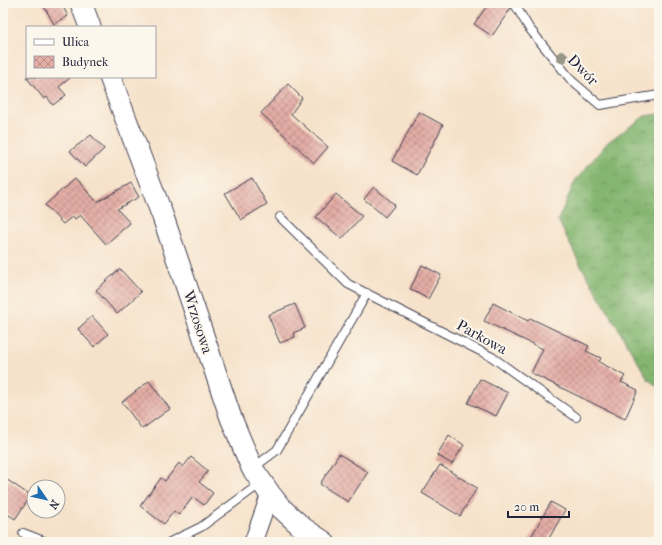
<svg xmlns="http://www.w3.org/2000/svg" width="662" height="545" font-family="'IM FELL French Canon',serif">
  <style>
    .forest { fill: url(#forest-crowns); stroke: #546c56 }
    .building { fill: url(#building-cross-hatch) }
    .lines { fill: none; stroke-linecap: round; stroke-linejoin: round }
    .service-casing { stroke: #423f50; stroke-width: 10 }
    .minor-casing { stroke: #423f50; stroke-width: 19 }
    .tertiary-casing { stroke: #423f50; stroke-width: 23 }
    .service { stroke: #fff; stroke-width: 8 }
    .minor { stroke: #fff; stroke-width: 17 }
    .tertiary { stroke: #fff; stroke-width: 21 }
    .tree { fill: #979687 }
    .labels { text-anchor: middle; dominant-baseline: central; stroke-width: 4; stroke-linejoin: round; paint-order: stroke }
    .street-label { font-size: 15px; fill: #22223b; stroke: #fbf7ec }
  </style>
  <defs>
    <pattern id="forest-crowns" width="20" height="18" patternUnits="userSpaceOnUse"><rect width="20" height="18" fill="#85b671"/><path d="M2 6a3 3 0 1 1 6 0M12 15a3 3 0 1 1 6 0" fill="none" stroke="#6c945e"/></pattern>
    <pattern id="building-cross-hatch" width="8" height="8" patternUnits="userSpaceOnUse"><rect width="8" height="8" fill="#e4ada6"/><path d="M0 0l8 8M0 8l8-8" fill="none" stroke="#b88c88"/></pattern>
  </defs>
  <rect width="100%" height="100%" fill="#fbf7ec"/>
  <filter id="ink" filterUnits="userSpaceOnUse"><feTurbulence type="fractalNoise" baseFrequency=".025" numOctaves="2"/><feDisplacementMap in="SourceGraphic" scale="8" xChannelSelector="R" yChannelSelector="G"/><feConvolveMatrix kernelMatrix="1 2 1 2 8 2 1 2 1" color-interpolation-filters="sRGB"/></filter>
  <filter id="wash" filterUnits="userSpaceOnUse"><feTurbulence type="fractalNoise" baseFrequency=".012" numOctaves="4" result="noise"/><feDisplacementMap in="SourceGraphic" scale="16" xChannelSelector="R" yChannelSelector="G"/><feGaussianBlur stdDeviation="0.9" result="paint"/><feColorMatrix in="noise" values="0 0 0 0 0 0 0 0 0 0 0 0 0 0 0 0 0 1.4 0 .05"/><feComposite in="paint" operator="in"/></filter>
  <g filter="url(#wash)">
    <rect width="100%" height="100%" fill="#f6e2ca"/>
    <path class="forest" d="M659,114V388L648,379L580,264L558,220L575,181L608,142L645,116Z"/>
    <g id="blocks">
      <path class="building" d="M42,3H61L68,16L54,24Z
        M489,3H509L511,8L492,36L474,24Z
        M26,77H71L59,87L66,95L53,105L47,97L44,99Z
        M288,84L302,98L291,114L328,147L314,163L261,113Z
        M419,112L443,125L417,175L392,161Z
        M91,135L104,149L85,167L70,151Z
        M75,178L97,202L131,183L139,197L117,209L130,223L106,244L80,215L75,219L73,216L63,224L45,205Z
        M252,178L267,204L241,220L225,193Z
        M374,187L395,205L385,217L364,199Z
        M336,194L362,216L342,239L316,217Z
        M422,265L441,275L428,299L410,289Z
        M120,269L141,292L117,314L96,290Z
        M493,303L528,321L530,318L589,346L586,351L601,358L599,362L625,376L621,382L638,390L625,419L531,373L543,349L484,321Z
        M295,304L305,328L293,333L295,337L280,343L268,315Z
        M92,316L108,334L94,347L78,329Z
        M480,379L508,393L496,416L468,403Z
        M149,381L170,409L142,429L122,402Z
        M449,435L464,445L452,464L437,455Z
        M339,454L368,472L348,502L320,484Z
        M191,457L208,471L199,482L213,493L204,505L193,497L179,515L174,511L164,524L140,506L161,478L165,481L179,463L183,467Z
        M440,465L477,488L460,516L422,493Z
        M3,477L31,496L15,519L3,511Z
        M551,502L565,510L547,542H528Z"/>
    </g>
  </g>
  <g filter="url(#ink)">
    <use href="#blocks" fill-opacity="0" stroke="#423f50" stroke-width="1"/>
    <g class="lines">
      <g class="service-casing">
        <path id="service" d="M514,3L529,28L572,81L600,105L659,95
          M280,217L348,284L492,357L576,417
          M253,468L277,450L367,293
          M23,533L46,542
          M170,542L201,527L261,483"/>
      </g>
      <g class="minor-casing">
        <path id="minor" d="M253,542L270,494"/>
      </g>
      <g class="tertiary-casing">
        <path id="tertiary" d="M81,3L90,27
          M110,77L163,217L231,418L252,468L270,494L281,508L303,528L324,542"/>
      </g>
      <use href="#service" class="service"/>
      <use href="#minor" class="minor"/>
      <use href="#tertiary" class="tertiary"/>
    </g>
    <circle class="tree" cx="562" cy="57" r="6"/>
  </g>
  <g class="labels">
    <g class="street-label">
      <text transform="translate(583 70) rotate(46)">Dwór</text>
      <text transform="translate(198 322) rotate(72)">Wrzosowa</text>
      <text transform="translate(482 337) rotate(29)">Parkowa</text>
    </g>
  </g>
  <rect width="662" height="545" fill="none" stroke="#fbf7ec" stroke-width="16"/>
  <rect x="26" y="26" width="130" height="52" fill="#fbf7ec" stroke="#a4a2a5"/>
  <rect x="34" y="39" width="20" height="6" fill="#ffffff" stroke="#a4a2a5"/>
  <text x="62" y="46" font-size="12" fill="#22223b">Ulica</text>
  <rect x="34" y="56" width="20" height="12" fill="url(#building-cross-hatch)" stroke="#a4a2a5"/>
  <text x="62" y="66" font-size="12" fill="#22223b">Budynek</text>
  <g transform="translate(46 499) rotate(124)"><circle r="19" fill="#fbf7ec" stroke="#a4a2a5"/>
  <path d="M0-3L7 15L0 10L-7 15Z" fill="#1f6fb2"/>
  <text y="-6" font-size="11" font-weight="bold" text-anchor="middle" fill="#22223b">N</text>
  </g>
  <path d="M508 511v6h61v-6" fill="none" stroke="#22223b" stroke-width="2"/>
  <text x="514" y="511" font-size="12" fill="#22223b" stroke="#fbf7ec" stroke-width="3" paint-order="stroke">20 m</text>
</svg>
